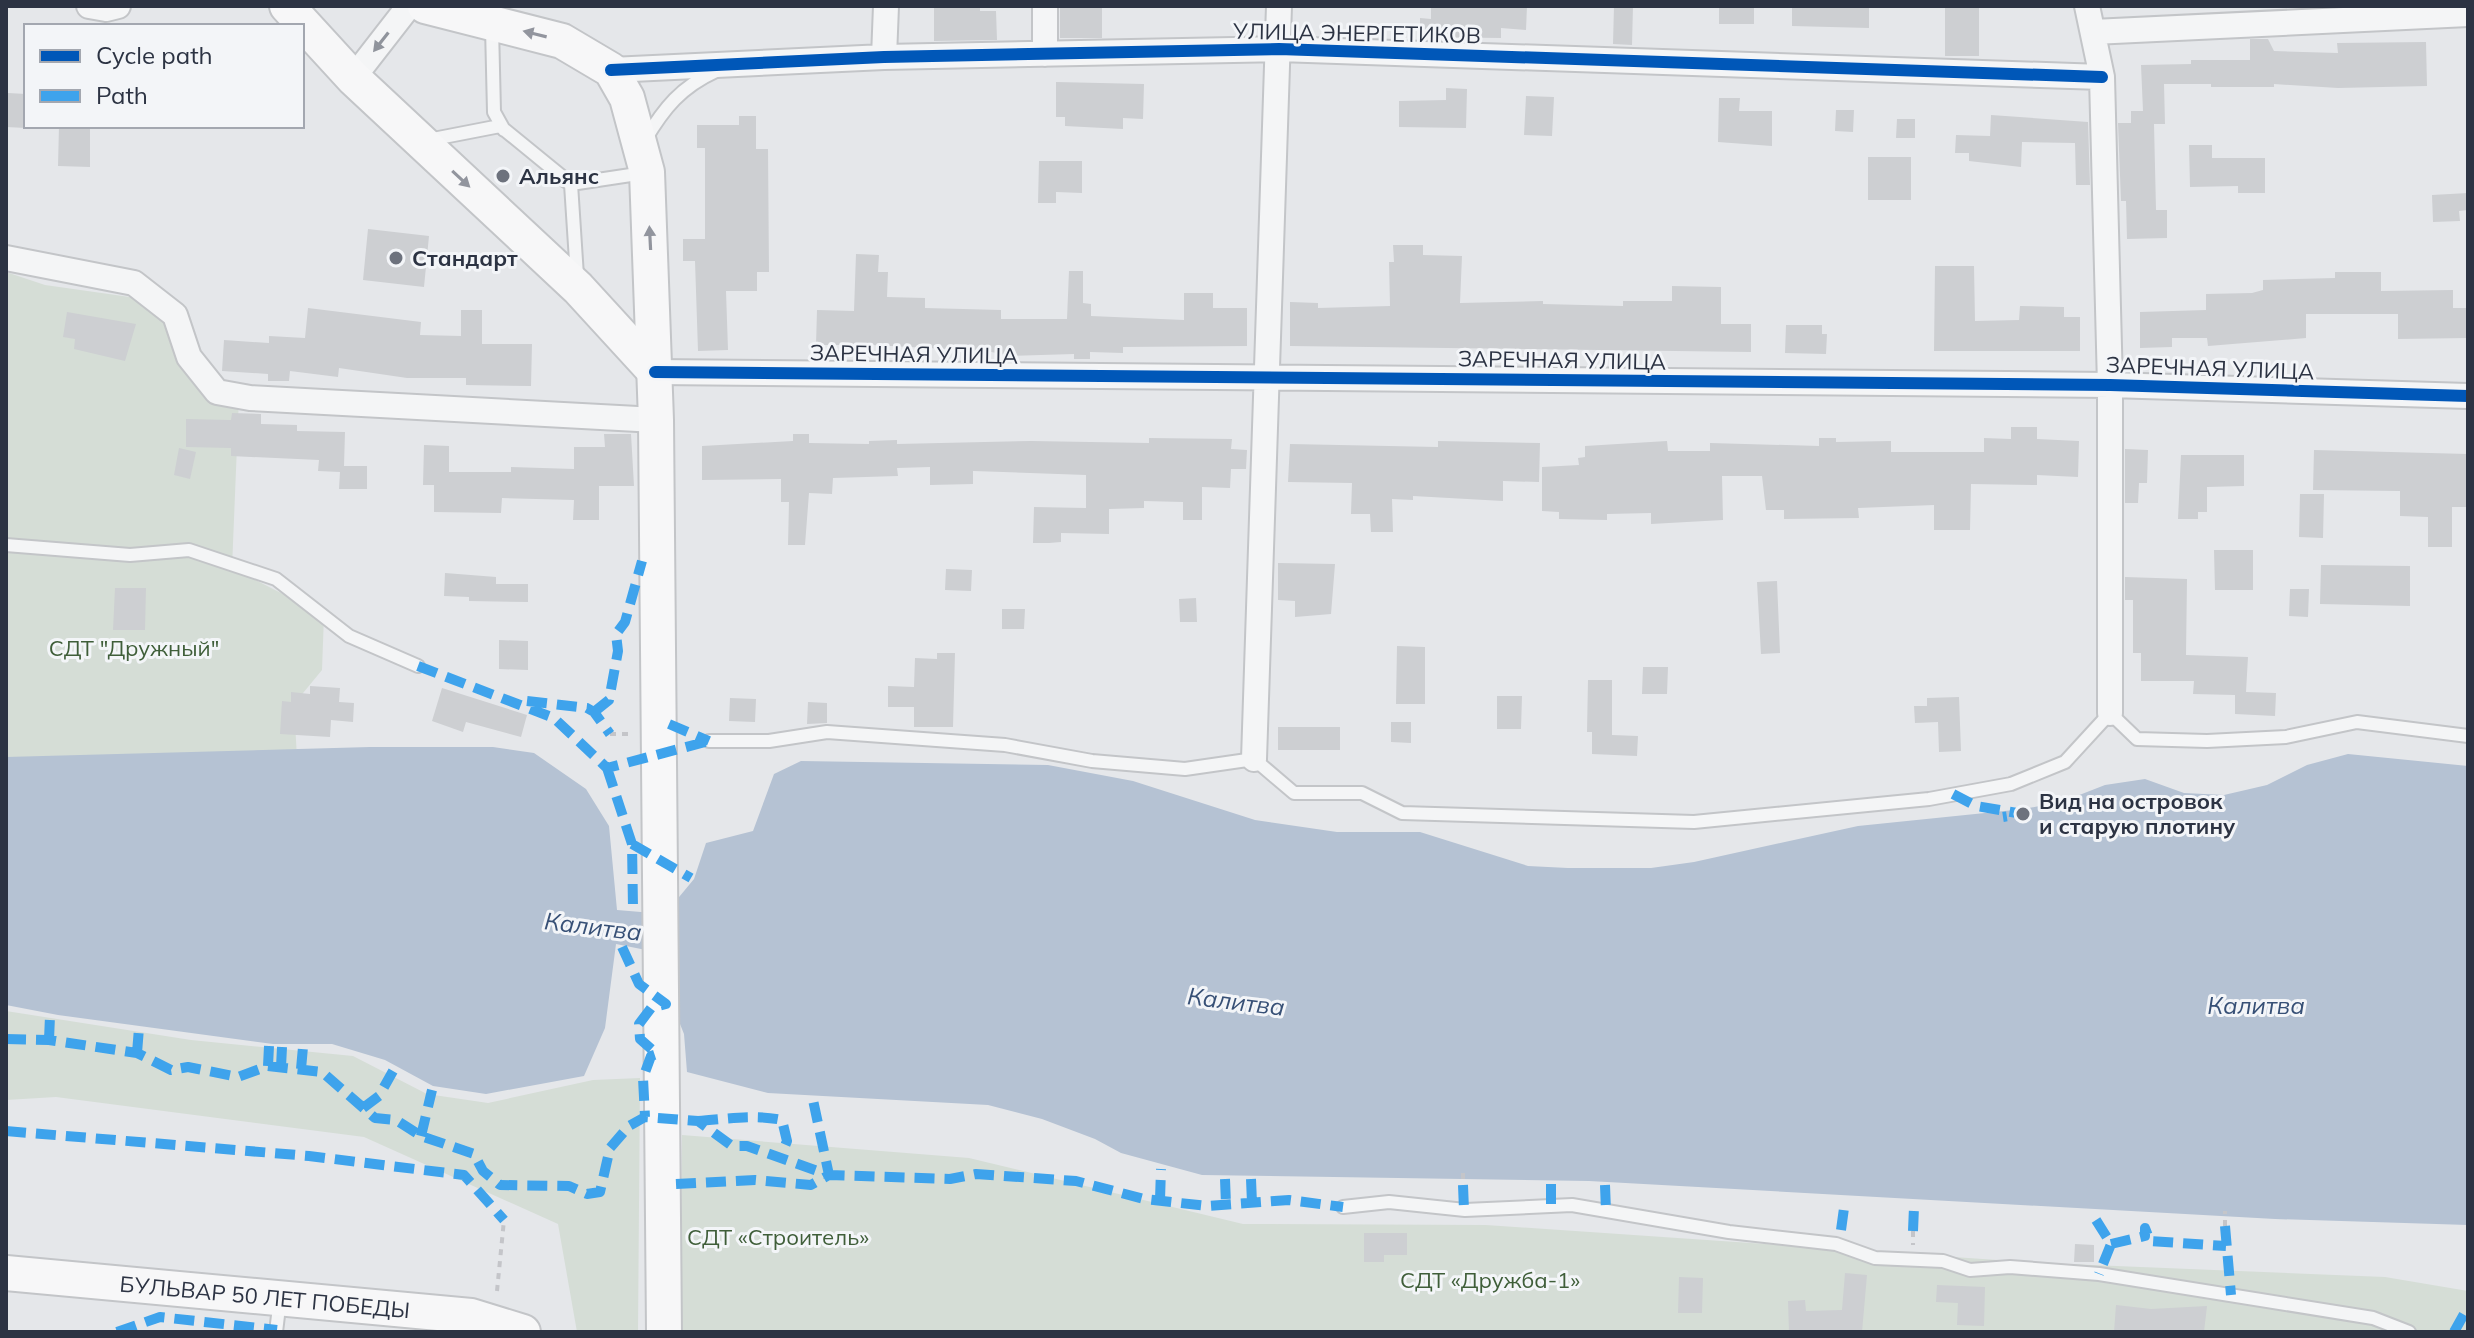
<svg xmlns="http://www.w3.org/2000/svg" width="2474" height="1338" font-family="Mulish,sans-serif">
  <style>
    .green { fill: #d5ddd6 }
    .water { fill: #b5c2d3 }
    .building { fill: #cdcfd2 }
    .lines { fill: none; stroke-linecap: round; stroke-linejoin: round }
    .lane-casing { stroke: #c3c5c8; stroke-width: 16 }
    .street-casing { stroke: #c3c5c8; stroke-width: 28 }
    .secondary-casing { stroke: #c3c5c8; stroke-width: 38 }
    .path { stroke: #c4c5c9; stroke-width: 4; stroke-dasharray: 6 6; stroke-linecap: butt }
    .lane { stroke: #f4f5f6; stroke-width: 12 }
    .street { stroke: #f4f5f6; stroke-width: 24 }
    .secondary { stroke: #f7f7f8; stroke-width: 34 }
    .quiet { stroke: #3ea3ec; stroke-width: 10; stroke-dasharray: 20 10; stroke-linecap: butt }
    .cycleway-casing { stroke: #f3f5f8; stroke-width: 17 }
    .cycleway { stroke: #0057b8; stroke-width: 12 }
    .oneway { fill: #92959e }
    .oneway2 { fill: #90949c }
    .poi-dot { fill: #6d727d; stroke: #f3f5f8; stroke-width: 3 }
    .labels { text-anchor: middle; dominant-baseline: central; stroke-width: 6; stroke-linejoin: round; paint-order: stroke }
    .street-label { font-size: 22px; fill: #2c3343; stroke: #f3f5f8 }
    .poi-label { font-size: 22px; font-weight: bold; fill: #2c3343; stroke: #f3f5f8; text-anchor: start }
    .park-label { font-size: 22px; fill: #3f5e39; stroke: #f3f5f8 }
    .water-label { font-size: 24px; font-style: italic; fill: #375076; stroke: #f3f5f8 }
  </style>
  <rect width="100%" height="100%" fill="#e5e7ea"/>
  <path class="green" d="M6,272L45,285L158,301L239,397L232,568L324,615L322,670L294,704L298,776L6,764Z
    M6,1011L191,1040L353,1056L427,1094L488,1103L593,1080L640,1078L638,1332H577L558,1224L364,1137L56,1097L6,1100Z
    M682,1135L969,1158L1243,1224L1486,1225L2043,1263L2385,1277L2468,1291V1332H680Z"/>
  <path class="water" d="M370,747H493L534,753L586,789L609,826L617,910L665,914L694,879L706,843L753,831L774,774L801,761L1048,765L1133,781L1255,820L1337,832H1420L1528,866L1568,868H1651L1694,862L1858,826L2024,809L2064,801L2105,785L2145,779L2184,793L2224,795L2267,785L2307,765L2348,754L2468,766V1225L2275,1219L1589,1181L1202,1175L1121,1153L1095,1139L1042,1119L988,1105L768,1093L687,1072L684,1034L651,951L616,944L605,1028L584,1076L486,1094L433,1086L385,1060L332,1044H273L58,1015L6,1005V757Z"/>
  <path class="building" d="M934,6H980V11H996L997,40L934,41Z
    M1060,6H1102V38H1060Z
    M1431,6H1527L1526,30L1501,28V38L1420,37V18L1431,19Z
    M1614,6H1633L1632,45L1613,44Z
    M1719,6H1754V24H1719Z
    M1792,6H1869V28L1792,26Z
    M1945,8H1979V56H1945Z
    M2250,39H2268L2274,51L2338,53L2337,43L2426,42L2427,86L2338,88L2274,84V87H2211V84H2164L2165,124H2154L2156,210H2167V238L2127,239L2126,201H2121L2118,123H2131V111H2143L2141,65L2191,64V60H2250Z
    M1056,82L1144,84L1143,119L1123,118V129L1065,126V117H1056Z
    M1446,88L1467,89L1466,128L1399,127V101L1446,100Z
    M8,93L26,94V128L6,127Z
    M1526,96L1554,97L1552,136L1524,135Z
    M1719,98H1740L1739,111H1772V146L1718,142Z
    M1836,110H1854L1853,132L1835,131Z
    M1991,115L2088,122L2090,185H2076L2075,143L2022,142L2021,167L1969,161V153H1955L1956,135L1990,136Z
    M739,116H756V149H768L769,272H757V291H726L728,350L698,351L695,261H683V239H705V148H697V125H739Z
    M1897,119H1915V138H1896Z
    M59,126H90V167L58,166Z
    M2189,145H2212V158H2265V193H2238V186L2190,187Z
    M1868,157H1911V200H1868Z
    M1039,161H1082V193L1056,192V203H1038Z
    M2468,193V210L2459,211L2460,221L2433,222L2432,195Z
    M368,229L429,236L424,287L363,280Z
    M1393,245H1423V255L1462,256L1460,303L1543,301V304L1623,306V301H1672V286L1721,287V324H1751V352L1290,346V302L1318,303V308L1390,306L1389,262H1394Z
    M856,254L879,255L878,272H888L887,297L925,298V308L1001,310V319H1067L1069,271H1083V303L1091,304V316L1184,320V293H1213V308H1247V346L1123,347V353L1090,352V359H1074V354L1012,356L986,351L872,345V355L856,354V345H816L817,310L854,311Z
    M1935,266H1974L1975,321L2019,320L2020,306L2064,307V317H2080V351H1934Z
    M2335,272H2381V291L2453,290V308H2468V338L2398,339V314H2306V338L2208,346L2207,338H2172V347L2140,348V312L2206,310V294L2252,293L2263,290V280L2335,278Z
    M308,308L421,322L420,335L461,336V310H482V344H532L531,386L466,385V378H407L339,368L338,377L290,371L289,381H268V374L222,371L224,340L269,343V336L305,338Z
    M67,312L136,324L125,361L74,349L75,339L63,337Z
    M1786,325H1822V334H1827L1826,354L1785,353Z
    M232,413L261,414V424L297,425V431L345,432L344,466H367V489H339L340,472L318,471L319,460L231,456V448L186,447V419L231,420Z
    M2011,427H2037V439L2079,441L2078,477L2037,475V485L1971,484L1970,530H1934V505L1858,508L1859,518L1784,519V510H1766L1762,476H1722L1723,520L1651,524V513L1607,514V520L1559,519V512L1542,511V467L1579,465L1578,458L1585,457V446L1667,441L1668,451H1710V443L1819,446V438H1836V442L1891,441V452H1984V438L2011,439Z
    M604,434H631L634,486H599V520H573L574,500L502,498L501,513L434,512V485H423L424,445L449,446V472H511V467L574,469V447H605Z
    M793,434H809V443L869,444V441L897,440V444L1031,441L1149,443V438L1232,439L1231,449L1247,450L1246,469H1231L1230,488L1202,487V520H1183V502L1144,501V508L1109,509V534L1061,533V542L1049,543H1033L1034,507L1086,508V475L973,471V484L930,485V467L897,468L898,476L833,478L832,494L809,493L805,545H788L789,502H781V479L702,480V446L793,441Z
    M1438,441L1540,443L1539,482L1503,481V501L1413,496V500L1392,499L1393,532H1371L1370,514H1351L1352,483L1288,482L1290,444L1438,447Z
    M179,448L196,452L190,479L174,475Z
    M2125,449L2148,450L2147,483H2139L2138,503H2125Z
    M2314,450L2468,454V507H2452V547H2428V517L2400,516V491L2313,490Z
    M2181,455H2244V486L2207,487V512H2198V519H2178Z
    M2300,494H2324L2323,538L2299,537Z
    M2214,550H2253V590H2215Z
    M1278,563L1335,564L1331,614L1295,617V601L1278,600Z
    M2321,565L2410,566V606L2320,604Z
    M946,569L972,570L971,591L945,590Z
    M445,573L496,577V584H528V602L469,601V597L444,596Z
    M2125,577L2187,579L2186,655L2248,657L2246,692L2276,693L2275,716L2235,714V695L2193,694L2194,681H2141V653H2133V600H2125Z
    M1777,581L1780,653L1761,654L1757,582Z
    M115,588H146L145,630H113Z
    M2290,589H2309L2308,617L2289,616Z
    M1196,598L1197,622H1180L1179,599Z
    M1002,609H1025L1024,629H1002Z
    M499,640L528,641V670L499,669Z
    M1397,646L1425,647V704H1396Z
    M937,653H955L953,727H914V707H888V686L914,687L915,658L937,659Z
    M1643,667H1668L1667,694H1642Z
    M1588,680H1612V735L1638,736L1637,756L1592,754V732H1587Z
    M310,686L340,688L339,702L354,703L353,722L331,720L330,737L280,734L282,701L291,702V692L310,694Z
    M442,688L527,715L521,737L466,722L463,732L432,721Z
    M1497,696H1522L1521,729H1497Z
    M1959,697L1961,751L1939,752L1938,722L1915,723L1914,706H1927V698Z
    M730,698L756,699L755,722L729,721Z
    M808,702L827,703V723L807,724Z
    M1391,722H1411V743L1391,742Z
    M1278,727H1340V750H1278Z
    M1364,1233H1407V1255H1384V1262H1364Z
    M2075,1244L2094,1245V1262H2074Z
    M1845,1273L1867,1275L1862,1332H1789L1788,1301L1805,1300L1806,1311L1842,1310Z
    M1679,1277L1703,1278L1702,1313H1678Z
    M1937,1285L1985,1287L1984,1326L1957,1325L1958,1303L1936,1302Z
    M2116,1305L2151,1309L2207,1306L2204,1332H2114Z"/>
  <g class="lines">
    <g class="lane-casing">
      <path id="lane" d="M492,27L494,112L504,130
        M428,140L500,126L571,184L577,276
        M645,140C664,108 681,87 716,71
        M564,180L571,184L644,173
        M6,545L130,555L189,550L276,579L349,636L418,666
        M709,741H769L827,732L1005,745L1092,761L1185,769L1254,759L1294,793H1362L1402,813L1694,822L1929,799L2011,784L2065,762L2110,713L2137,739L2207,741L2286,737L2357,722L2468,736
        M1343,1207L1389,1202L1465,1210L1572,1205L1729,1232L1836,1244L1875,1258L1943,1261L1970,1270L2010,1267L2099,1274L2373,1318L2409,1332
        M276,1332L280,1299"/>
    </g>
    <g class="street-casing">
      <path id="street" d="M89,6L106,9L118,6
        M2087,6L2102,77L2110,385V713
        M2093,32L2468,14
        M1045,54V6
        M884,57L886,6
        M611,70L884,57L1279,49L2102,77
        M353,78L409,6
        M6,258L134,283L175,315L189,357L217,392L250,398L656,420
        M655,372L2110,385L2468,396
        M1254,759L1279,6"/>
    </g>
    <g class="secondary-casing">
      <g id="secondary">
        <path d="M287,6L353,78L578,288L655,372"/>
        <path d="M425,6L562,41L611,70L627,98L647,172L656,420L664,1332"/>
        <path id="s1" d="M6,1273L471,1316L523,1332"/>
      </g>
    </g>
    <path class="path" d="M610,734H633
      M1463,1173V1185
      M2225,1226V1211
      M1913,1231V1245
      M497,1291L504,1220"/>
    <use href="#lane" class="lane"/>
    <use href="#street" class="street"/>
    <use href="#secondary" class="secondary"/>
    <path class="quiet" d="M418,666L554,718L607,768L709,741
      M527,701L587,708L594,712L610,734
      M594,712L609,700L618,651L616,634L625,622L642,561
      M669,724L709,741
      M607,768L632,844L633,908
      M1953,794L1976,806L2023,814L2003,817
      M632,844L691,878
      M622,947L639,984L666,1004L651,1008L639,1024L640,1039L657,1054L651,1056L643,1078L645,1117
      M6,1039L49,1040L137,1053L171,1070L188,1067L238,1077L268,1066L322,1072L375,1118L396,1120L421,1136L474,1154L483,1171L500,1185L569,1186L587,1194L600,1192L610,1148L629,1126L645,1117L698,1121L732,1146H747L829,1175L950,1179L976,1174L1076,1181L1144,1199L1207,1206L1289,1200L1343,1207
      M49,1040L50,1016
      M137,1053L139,1028
      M268,1066L269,1046
      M281,1067L282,1047
      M301,1069L303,1047
      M363,1108L379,1096L393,1071
      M698,1121C728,1119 753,1114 782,1120L787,1141L780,1158
      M6,1131L309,1156L464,1175L504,1220
      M421,1136L432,1090
      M1225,1179L1226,1204
      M1251,1179L1252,1203
      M676,1184L755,1180L811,1185L829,1175L813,1100
      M1551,1184V1206
      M1463,1185L1464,1210
      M1605,1185L1606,1211
      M1160,1200L1161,1169
      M2096,1220L2111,1244L2099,1274
      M2225,1226L2231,1295
      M1841,1230L1845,1201
      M1913,1231L1914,1207
      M2111,1244L2145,1236V1228L2150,1241L2226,1246
      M117,1332L160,1317L277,1330
      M2454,1332L2468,1307"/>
    <g class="cycleway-casing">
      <path id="cycleway" d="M611,70L884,57L1279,49L2102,77
        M655,372L2110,385L2468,396"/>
    </g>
    <use href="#cycleway" class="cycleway"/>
  </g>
  <defs><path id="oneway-solid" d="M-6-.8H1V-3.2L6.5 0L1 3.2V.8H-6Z" transform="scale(2)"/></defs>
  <g class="oneway">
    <use href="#oneway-solid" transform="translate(535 34) rotate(-166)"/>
    <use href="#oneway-solid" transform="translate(461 179) rotate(43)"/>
    <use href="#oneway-solid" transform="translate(650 238) rotate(-93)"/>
  </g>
  <use class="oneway2" href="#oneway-solid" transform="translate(381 42) rotate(128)"/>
  <g class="poi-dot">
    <circle cx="503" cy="176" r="8"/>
    <circle cx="396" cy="258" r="8"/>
    <circle cx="2023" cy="814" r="8"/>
  </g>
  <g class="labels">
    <g class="street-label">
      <text transform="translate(1357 33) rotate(1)">УЛИЦА ЭНЕРГЕТИКОВ</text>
      <text transform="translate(914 354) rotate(1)">ЗАРЕЧНАЯ УЛИЦА</text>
      <text transform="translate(1562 360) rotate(1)">ЗАРЕЧНАЯ УЛИЦА</text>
      <text transform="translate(2210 368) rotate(2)">ЗАРЕЧНАЯ УЛИЦА</text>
      <text stroke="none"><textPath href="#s1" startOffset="260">БУЛЬВАР 50 ЛЕТ ПОБЕДЫ</textPath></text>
    </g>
    <g class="poi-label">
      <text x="519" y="176">Альянс</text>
      <text x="412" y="258">Стандарт</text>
      <text x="2039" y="801">Вид на островок<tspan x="2039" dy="25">и старую плотину</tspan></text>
    </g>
    <g class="park-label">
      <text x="134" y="648">СДТ "Дружный"</text>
      <text x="778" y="1237">СДТ «Строитель»</text>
      <text x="1490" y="1280">СДТ «Дружба-1»</text>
    </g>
    <g class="water-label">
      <text transform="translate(593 926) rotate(7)">Калитва</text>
      <text transform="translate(1236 1001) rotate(7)">Калитва</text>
      <text x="2256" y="1005">Калитва</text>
    </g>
  </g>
  <rect width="2474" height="1338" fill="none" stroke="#2c3343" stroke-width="16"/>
  <rect x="24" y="24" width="280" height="104" fill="#f3f5f8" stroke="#a3a7b0" stroke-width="2"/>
  <rect x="40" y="50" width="40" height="12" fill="#0057b8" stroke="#a3a7b0" stroke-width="2"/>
  <text x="96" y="64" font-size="24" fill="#2c3343">Cycle path</text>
  <rect x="40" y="90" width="40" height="12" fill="#3ea3ec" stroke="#a3a7b0" stroke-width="2"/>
  <text x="96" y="104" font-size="24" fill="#2c3343">Path</text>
</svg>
